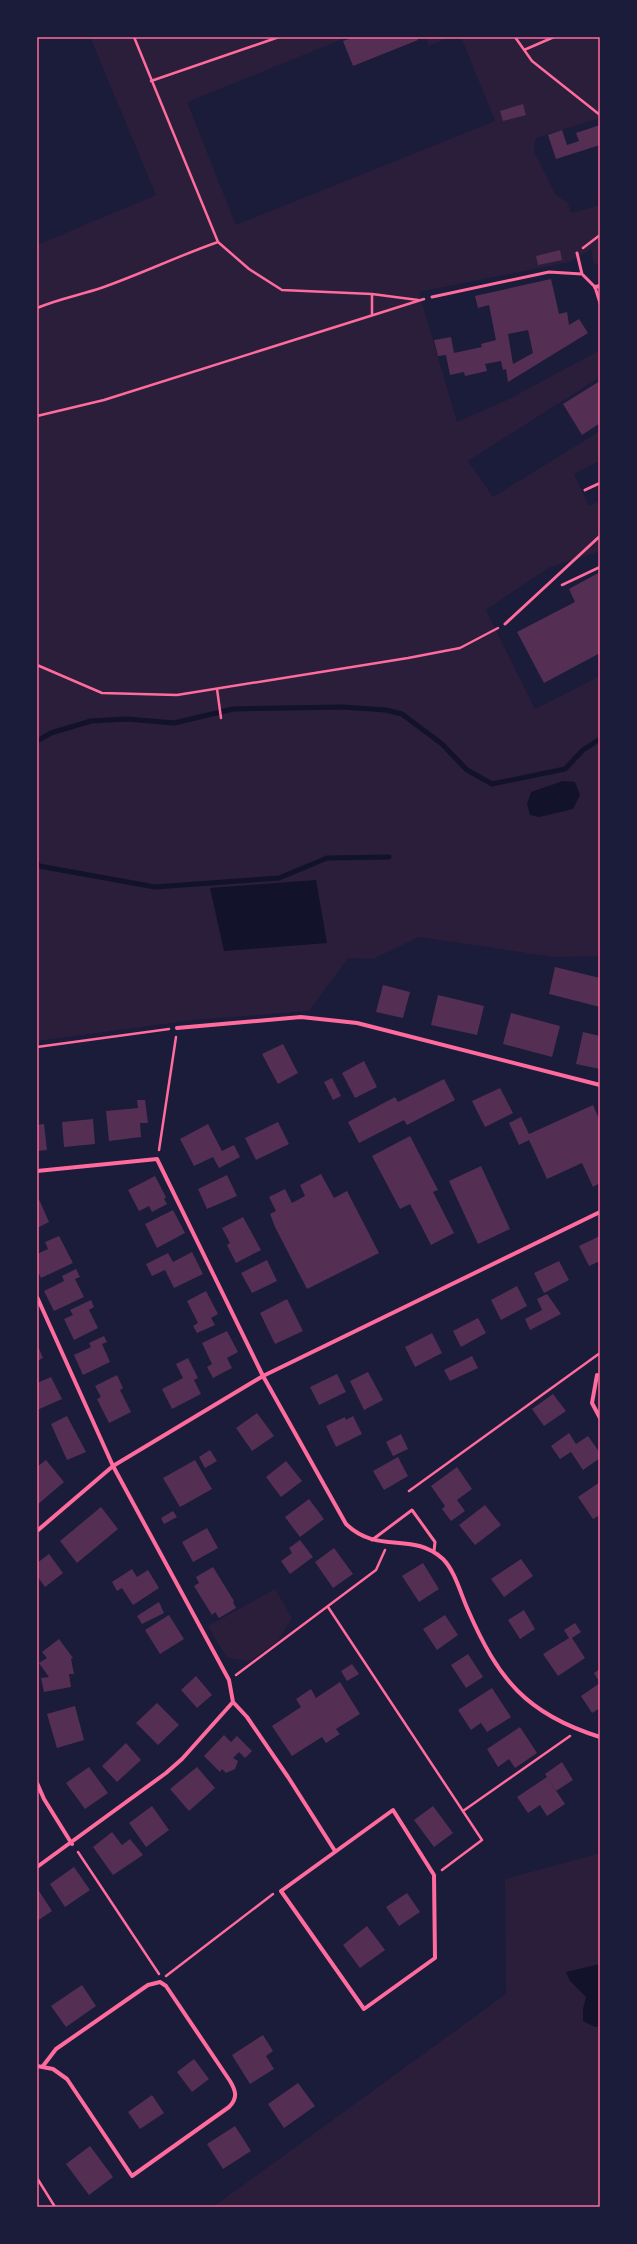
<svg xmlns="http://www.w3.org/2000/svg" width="637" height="2244" font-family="Cabin,sans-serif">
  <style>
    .green { fill: #2a1e3b }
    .water { fill: #12122b }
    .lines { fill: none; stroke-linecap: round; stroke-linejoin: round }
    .stream { stroke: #12122b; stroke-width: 5 }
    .building { fill: #542f53; fill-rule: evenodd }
    .path { stroke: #ff6b9d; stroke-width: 2.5 }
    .service { stroke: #ff6b9d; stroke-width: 3 }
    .minor { stroke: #ff6b9d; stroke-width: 4 }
    .neatline { fill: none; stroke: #ff6b9d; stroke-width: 1.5 }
  </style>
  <rect width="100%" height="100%" fill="#1b1b3a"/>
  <path class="green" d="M90,37H348L187,102L236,225L495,121L461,37H600V118L536,138L534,151L556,195L568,203L571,213L600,205V267L593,262L592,249L569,262L419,292L457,422L505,401L600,350V377L468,461L493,497L600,431V461L574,474L589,506L600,501V551L548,568L486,610L535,709L600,676V956L554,957L419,937L373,959L348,958L309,1011L193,1020L37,1041V245L156,195Z
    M425,37H450L429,46Z
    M275,1589L292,1618L278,1641L250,1661L227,1658L208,1626Z
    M600,1853V2207H213L506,1994L505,1879Z"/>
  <path class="water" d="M563,781L575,782L580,795L573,809L539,817L530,815L527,804L531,792Z
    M316,880L327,943L224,951L210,888Z
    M600,1964V2026L595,2027L583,2021V2009L586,1997L570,1981L566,1972Z"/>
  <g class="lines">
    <path class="stream" d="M37,741L51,733L91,721L127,719L174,723L233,709L342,707L386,710L402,714L442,744L467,770L492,784L565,769L583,750L600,739
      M37,863L39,866L155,887L279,878L327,858L389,857"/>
  </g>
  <path class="building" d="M354,37H416L418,40L353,66L343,41Z
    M523,104L526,115L503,121L500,111Z
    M600,125V145L556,159L548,135L562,130L567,145L579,141L576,133Z
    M560,250L562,260L538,265L536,256Z
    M551,279L559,314L567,312L569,325L579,319L588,333L508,382L506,369L503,370L501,361L485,364L487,371L465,376L464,372L450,375L446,355L438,356L434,340L451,337L454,353L482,347L481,344L496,340L489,305L478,308L475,296ZM528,330L533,353L513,364L508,334Z
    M600,381V423L582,435L563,404Z
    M600,572V653L544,683L517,632L575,602L569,589Z
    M555,967L600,978V1007L549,994Z
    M383,985L410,992L403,1018L376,1012Z
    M438,995L484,1006L477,1035L431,1025Z
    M511,1013L560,1026L552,1057L503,1044Z
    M583,1032L600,1036V1069L576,1064Z
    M283,1044L298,1073L278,1084L262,1054Z
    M364,1061L377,1087L355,1098L342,1073Z
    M332,1078L341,1096L333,1100L324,1082Z
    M444,1079L455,1100L407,1125L404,1120L359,1143L348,1122L395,1097L398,1102Z
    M500,1088L513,1113L485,1127L472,1101Z
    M137,1100H145L148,1123H140L141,1137L109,1141L106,1111L138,1108Z
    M593,1105L600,1121V1183L593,1187L582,1163L547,1179L529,1140L519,1145L509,1123L521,1117L529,1134Z
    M93,1119L95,1144L64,1147L62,1122Z
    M278,1122L289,1144L256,1160L245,1138Z
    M44,1124L47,1150L37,1151V1125Z
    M208,1124L222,1151L234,1145L240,1157L219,1168L213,1157L194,1166L180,1139Z
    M410,1136L438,1190L433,1192L454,1233L431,1245L410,1204L400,1209L372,1156Z
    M481,1166L510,1229L478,1244L449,1181Z
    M321,1174L334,1198L347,1191L379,1253L307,1289L275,1227L270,1214L276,1211L269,1197L285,1189L292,1203L305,1196L300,1185Z
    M227,1175L237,1196L207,1209L198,1189Z
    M155,1176L166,1197L164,1199L167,1204L152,1212L149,1206L139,1211L128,1190Z
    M37,1195L49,1222L37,1228Z
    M173,1210L185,1233L157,1248L145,1224Z
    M243,1217L261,1250L236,1263L227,1245L230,1243L222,1228Z
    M59,1236L73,1263L41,1278L37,1270V1254L48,1249L45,1242Z
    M600,1236V1261L589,1266L579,1246Z
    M192,1252L203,1274L174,1288L165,1270L152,1276L146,1264L168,1253L173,1262Z
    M267,1260L277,1281L252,1293L241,1273Z
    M559,1261L569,1280L544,1293L534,1273Z
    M76,1269L80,1277L75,1279L84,1297L54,1311L44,1291L64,1281L62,1276Z
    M517,1286L527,1306L501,1320L491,1300Z
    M206,1291L218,1314L211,1318L215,1325L197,1333L193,1326L198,1323L187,1301Z
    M547,1294L561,1314L530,1330L525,1319L542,1310L537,1299Z
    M287,1299L303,1331L275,1344L260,1313Z
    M91,1300L94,1307L89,1310L98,1328L74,1340L64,1319L73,1315L70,1310Z
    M478,1318L486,1333L461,1347L453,1331Z
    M227,1331L238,1352L227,1358L232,1368L213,1378L207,1367L212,1364L202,1343Z
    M432,1333L442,1353L415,1367L405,1347Z
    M104,1336L107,1342L102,1344L110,1362L83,1375L74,1355L91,1347L89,1343Z
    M37,1344L43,1358L37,1361Z
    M472,1356L478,1368L450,1381L444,1370Z
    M188,1358L198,1378L194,1380L201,1394L172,1409L162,1389L183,1378L176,1364Z
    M368,1372L383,1400L364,1410L350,1381Z
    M337,1374L346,1392L319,1405L310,1387Z
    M117,1375L123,1388L120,1390L131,1412L109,1423L97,1399L101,1397L95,1386Z
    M51,1377L62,1399L37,1410V1383Z
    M553,1394L566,1411L544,1426L532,1409Z
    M257,1413L274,1436L252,1451L236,1428Z
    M67,1416L86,1452L67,1460L51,1424Z
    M353,1416L362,1434L336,1447L326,1426L345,1417L346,1420Z
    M569,1433L576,1444L588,1436L600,1453V1458L583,1470L571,1452L560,1459L551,1446Z
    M401,1434L408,1449L393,1456L386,1442Z
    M210,1450L217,1461L205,1468L199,1457Z
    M398,1457L408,1476L384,1490L373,1471Z
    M46,1460L64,1482L37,1505V1467Z
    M195,1460L212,1489L180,1507L163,1478Z
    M286,1461L302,1481L281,1497L266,1477Z
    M457,1467L472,1489L457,1500L465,1511L451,1521L442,1509L445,1506L431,1486Z
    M600,1482V1515L593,1519L578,1497Z
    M309,1499L324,1519L300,1537L285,1517Z
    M485,1505L501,1525L475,1545L459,1525Z
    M101,1507L118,1529L77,1563L60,1541Z
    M173,1511L177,1517L164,1524L161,1518Z
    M207,1528L218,1548L193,1562L182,1542Z
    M300,1540L313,1557L290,1574L281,1561L292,1553L289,1548Z
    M334,1548L353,1574L333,1588L315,1562Z
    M49,1554L63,1573L45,1587L37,1576V1563Z
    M521,1559L533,1576L504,1597L491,1579Z
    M423,1563L439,1589L419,1602L402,1576Z
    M213,1567L234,1601L233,1602L236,1608L219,1618L215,1612L212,1615L194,1586L199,1583L196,1577Z
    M132,1569L137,1577L148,1570L159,1588L133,1605L122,1588L117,1591L112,1582Z
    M159,1602L164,1613L142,1624L137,1616Z
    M524,1610L535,1629L520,1639L508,1620Z
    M169,1615L184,1639L160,1654L145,1630Z
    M445,1615L458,1635L437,1650L423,1629Z
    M575,1623L581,1632L572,1638L585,1658L558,1676L543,1654L569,1638L564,1630Z
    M59,1639L73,1658L71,1659L74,1674H69L71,1687L44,1692L41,1678L49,1677L39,1663L47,1658L42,1652Z
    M468,1654L483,1677L466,1688L451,1665Z
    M352,1664L359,1674L347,1681L341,1671Z
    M600,1669V1683L594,1673Z
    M196,1676L212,1695L197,1708L181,1690Z
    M340,1682L360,1714L336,1729L340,1734L326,1743L322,1737L292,1756L272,1726L301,1707L296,1699L311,1689L316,1698Z
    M600,1683V1708L592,1713L581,1696Z
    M492,1688L511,1717L487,1732L481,1723L471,1730L458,1710Z
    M157,1703L179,1725L158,1745L136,1723Z
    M75,1706L84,1740L57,1748L47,1714Z
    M520,1727L537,1753L515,1768L509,1759L498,1767L487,1749Z
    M224,1735L231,1742L237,1736L252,1751L245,1758L239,1752L233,1758L238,1761L235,1769L226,1773L222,1769L220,1772L204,1756Z
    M126,1743L141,1760L117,1782L102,1766Z
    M562,1762L573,1780L556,1791L545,1774Z
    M89,1767L108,1793L85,1809L66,1783Z
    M197,1767L215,1788L189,1811L170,1789Z
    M547,1777L565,1804L547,1816L540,1805L528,1813L517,1797Z
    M152,1806L169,1830L146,1847L129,1823Z
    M433,1806L453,1833L434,1847L414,1820Z
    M112,1832L122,1845L130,1839L143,1855L113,1875L93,1847Z
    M74,1867L90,1890L65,1907L50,1884Z
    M37,1888L52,1911L37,1921Z
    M407,1893L420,1912L399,1926L386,1907Z
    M367,1926L385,1950L360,1968L343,1945Z
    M82,1985L96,2006L66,2027L51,2006Z
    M263,2035L273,2051L266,2056L274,2069L250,2084L232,2055Z
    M194,2059L209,2079L192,2092L177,2072Z
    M298,2083L315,2106L284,2128L268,2104Z
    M152,2095L164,2113L140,2129L128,2112Z
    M235,2126L251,2151L223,2169L207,2144Z
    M90,2146L113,2177L89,2195L66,2164Z"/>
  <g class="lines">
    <path class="path" d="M134,37L218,242L249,269L282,290L372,294L418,300
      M515,37L532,61L600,115
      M524,50L554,37
      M151,81L279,37
      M583,248L600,235
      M372,294V315
      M37,308C58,299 80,295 101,288C141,274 178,256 218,242
      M37,416L104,400L424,299
      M562,585L600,567
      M37,665L102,693L177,695L408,658L460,648L498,628
      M217,689L221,718
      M37,1047L169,1029
      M159,1150L176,1037
      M409,1491L600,1353
      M328,1607L482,1840L442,1870
      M236,1675L376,1570L385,1550
      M463,1811L570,1736
      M78,1852L159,1974
      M166,1976L273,1894
      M37,2178L55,2207"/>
    <path class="service" d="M577,253L582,274L595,287L600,303
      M432,297L549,272L582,274
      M585,490L600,483
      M505,624L600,536
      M372,1540L412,1510L435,1542L434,1551"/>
    <path class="minor" d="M595,287L600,286
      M177,1028L301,1017L357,1023L600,1085
      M37,1171L157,1159L263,1376L346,1524C378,1555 413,1531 443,1559C455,1571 461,1595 468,1610C498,1679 526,1714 600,1737
      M37,1297L113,1466L229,1680L233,1702
      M597,1375L592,1403L600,1418
      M37,1531L113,1466L263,1376L600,1212
      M233,1702L247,1717L288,1777L335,1851
      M37,1783L44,1799L72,1844
      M393,1810L434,1875L435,1958L364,2009L281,1891Z
      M37,1867L166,1773L182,1759L233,1702
      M37,2066L53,2069L67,2079L132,2176L229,2107C238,2098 236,2091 230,2081L166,1986L160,1982L148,1985L56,2049L43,2066"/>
  </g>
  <rect width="637" height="2244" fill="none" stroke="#1b1b3a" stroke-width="76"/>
  <rect x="38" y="38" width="561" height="2168" class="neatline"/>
</svg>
